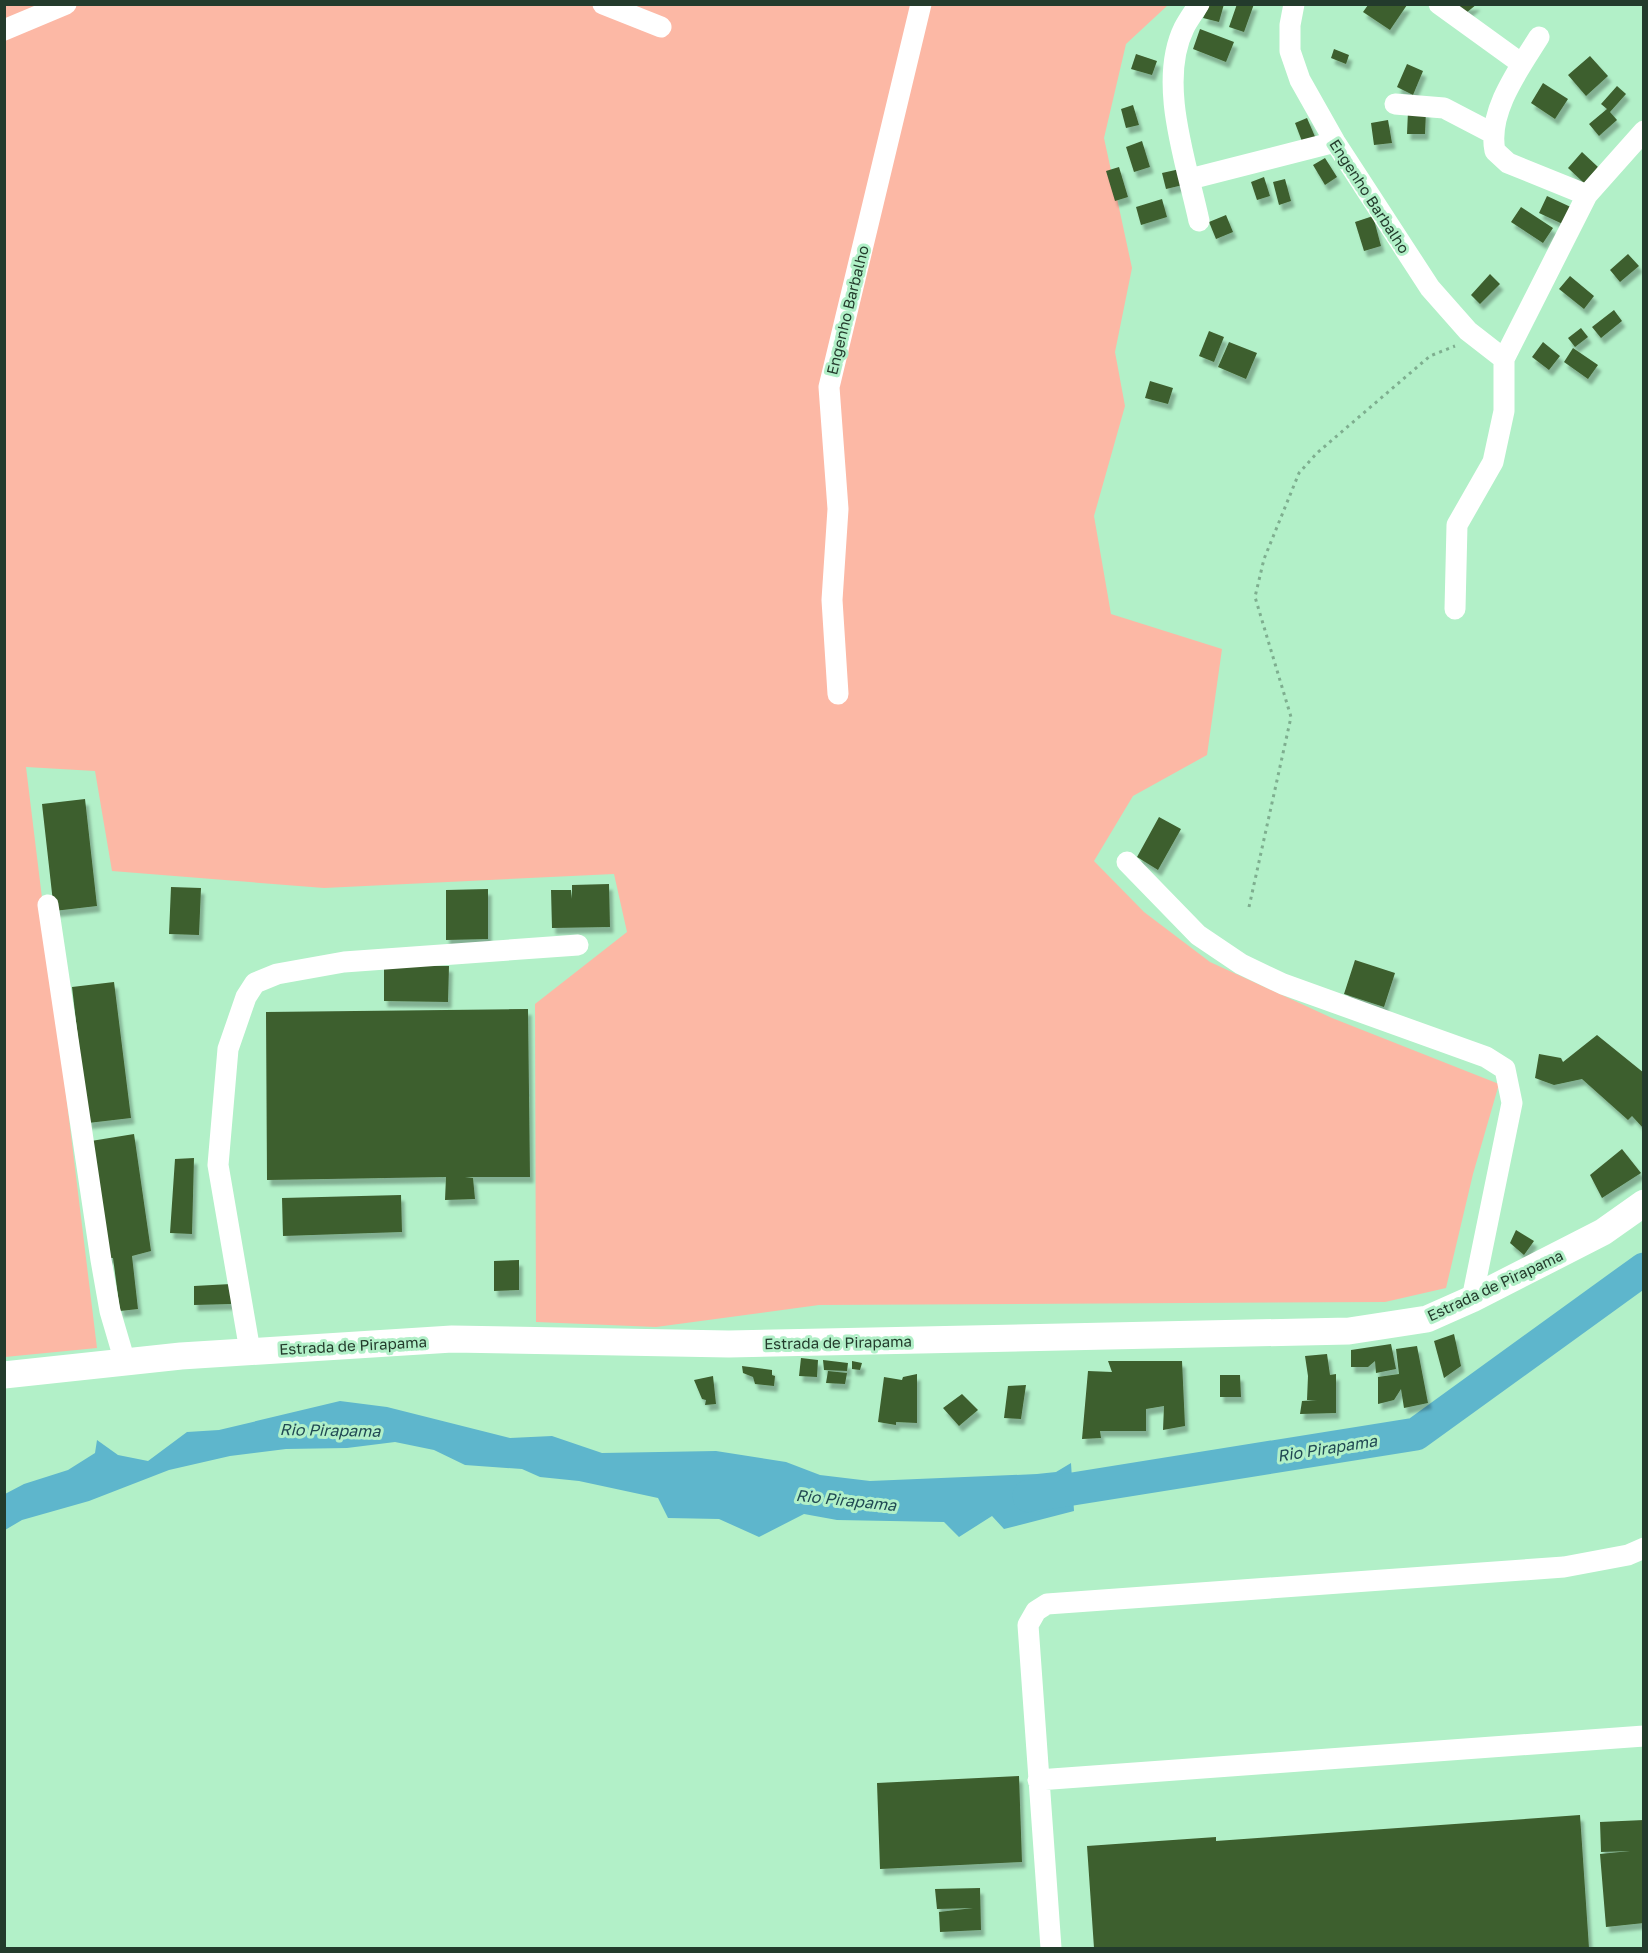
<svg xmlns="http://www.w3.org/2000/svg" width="1648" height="1953" font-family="'Golos Text',sans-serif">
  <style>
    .green { fill: #fcb8a5 }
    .water { fill: #5eb6cc }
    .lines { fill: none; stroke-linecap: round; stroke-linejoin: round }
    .river { stroke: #5eb6cc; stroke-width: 33 }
    .building { fill: #3e5e2e; filter: url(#shadow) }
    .path { stroke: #7eae8f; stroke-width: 3; stroke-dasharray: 3 4.5; stroke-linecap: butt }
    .minor { stroke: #fff; stroke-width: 21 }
    .major { stroke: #fff; stroke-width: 27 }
    .labels { text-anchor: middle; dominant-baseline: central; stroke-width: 6; stroke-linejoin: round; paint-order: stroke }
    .street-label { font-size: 15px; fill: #233b2c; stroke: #b2f0c8 }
    .water-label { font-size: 16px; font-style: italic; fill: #214953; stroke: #b2f0c8 }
  </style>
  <defs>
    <filter id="shadow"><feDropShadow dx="3.5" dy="6" stdDeviation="1.5" flood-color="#0004"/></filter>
  </defs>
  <rect width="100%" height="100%" fill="#b2f0c8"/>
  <path class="green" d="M4,5H1168L1126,44L1104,138L1132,268L1115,352L1125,406L1094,516L1111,614L1222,649L1207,755L1133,796L1094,861L1144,912L1210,962L1332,1018L1499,1084L1473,1174L1446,1288L1385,1302L819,1305L656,1327L536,1322L535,1004L627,932L614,874L324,888L112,871L95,771L26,767L97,1348L5,1357Z"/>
  <path class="water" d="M340,1401L387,1407L510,1438L552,1436L602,1453L716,1451L786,1462L820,1475L870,1481L1037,1474L1056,1472L1071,1463L1074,1511L1004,1529L992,1516L959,1537L944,1522L837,1520L804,1514L759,1537L719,1519L668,1518L658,1498L579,1481L540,1477L522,1469L465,1465L434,1450L395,1442L347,1448L286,1449L230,1456L169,1470L89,1501L22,1520L5,1530V1494L24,1484L68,1470L95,1453L97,1440L118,1455L148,1461L187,1432L219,1430Z"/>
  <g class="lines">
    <path class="river" d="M1029,1496L1416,1434L1644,1269"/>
  </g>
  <path class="building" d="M1210,4H1224L1219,22L1203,18Z
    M1237,4H1254L1244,32L1229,27Z
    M1449,4H1477L1460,18Z
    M1368,5H1407L1390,30L1363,12Z
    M1200,29L1234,42L1226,62L1193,49Z
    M1334,49L1349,55L1346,64L1331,58Z
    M1136,54L1157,61L1152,75L1131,69Z
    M1590,56L1608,76L1586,96L1568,75Z
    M1407,64L1423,71L1413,95L1397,87Z
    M1543,83L1568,99L1555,119L1531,103Z
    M1617,86L1626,94L1610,112L1617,120L1599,136L1589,124L1607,109L1601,104Z
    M1133,105L1139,125L1126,128L1121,109Z
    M1408,111H1426L1425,134H1407Z
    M1307,118L1316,139L1303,144L1295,123Z
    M1388,120L1392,143L1374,145L1371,123Z
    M1142,141L1150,167L1134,172L1126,147Z
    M1582,152L1598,167L1584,183L1568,168Z
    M1325,158L1337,177L1325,185L1313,165Z
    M1119,167L1128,197L1115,201L1106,171Z
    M1180,169L1183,185L1166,189L1162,173Z
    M1264,177L1270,196L1257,200L1251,182Z
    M1285,179L1291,201L1279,205L1273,182Z
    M1547,196L1575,209L1567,226L1539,213Z
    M1162,199L1167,217L1141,225L1136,207Z
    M1521,207L1553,228L1543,243L1511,222Z
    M1226,215L1233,232L1216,239L1209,222Z
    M1373,216L1381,246L1364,251L1355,222Z
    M1628,254L1639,266L1620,282L1610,270Z
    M1490,274L1500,284L1480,304L1471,295Z
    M1570,276L1594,296L1584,309L1559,289Z
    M1614,310L1622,321L1601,338L1592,327Z
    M1581,328L1588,337L1575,347L1568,338Z
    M1209,331L1224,337L1214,362L1199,356Z
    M1229,342L1257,353L1246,379L1218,367Z
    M1543,342L1560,356L1549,370L1532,357Z
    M1573,348L1598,365L1588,379L1564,362Z
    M1150,381L1173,388L1168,404L1145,398Z
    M85,799L97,906L54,911L42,804Z
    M1159,817L1181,829L1158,870L1137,857Z
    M609,884L610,927L552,928L551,890H571L572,899V885Z
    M171,887L201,888L199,935L169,934Z
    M488,889V939L446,940V890Z
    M1355,960L1395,973L1384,1007L1344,994Z
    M384,965L449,966L448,1002L384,1001Z
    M114,982L131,1118L88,1123L72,987Z
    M528,1009L530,1177H465L473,1178L475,1199L445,1200L446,1177L267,1180L266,1012Z
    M1597,1035L1644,1073V1129L1632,1116L1628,1120L1582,1079L1554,1085L1535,1078L1539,1054L1561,1058L1563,1062Z
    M134,1134L151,1251L132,1256L138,1309L120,1311L113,1258H108L91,1141Z
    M1622,1149L1641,1173L1602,1198L1590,1175Z
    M194,1158L192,1234L170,1233L175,1159Z
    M401,1195L402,1232L283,1236L282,1198Z
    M1516,1230L1534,1241L1524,1255L1510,1243Z
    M519,1260V1290L494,1291V1261Z
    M231,1284V1304L194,1305V1286Z
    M1454,1334L1461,1366L1444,1378L1434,1341Z
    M1391,1344L1396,1369L1376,1373L1375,1361L1368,1367H1351V1350Z
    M1417,1346L1428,1403L1404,1408L1401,1389L1394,1400L1378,1404V1377L1399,1374L1396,1349Z
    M1327,1354L1330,1375L1336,1374V1413L1300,1414L1302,1401L1317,1400H1307L1308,1376L1305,1356Z
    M801,1358L818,1360L817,1377L799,1376Z
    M823,1360L848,1363L847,1371L824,1370Z
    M852,1361L862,1363L860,1370L852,1369Z
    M1108,1361H1182L1185,1426L1163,1430L1164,1406L1146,1409V1431H1100L1101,1438L1082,1439L1088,1371L1112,1372Z
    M742,1366L772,1370V1375L775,1376L774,1386L755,1384L753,1377L743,1373Z
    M828,1371L847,1373L845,1384L826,1383Z
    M917,1374V1423L896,1422V1425L878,1422L884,1377L902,1380L903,1377Z
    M1220,1375H1240L1241,1397H1220Z
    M713,1376L716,1404L705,1405L706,1400L702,1399L694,1380Z
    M1026,1385L1021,1419L1004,1418L1008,1386Z
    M962,1394L978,1410L959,1426L943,1408Z
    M1019,1776L1022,1862L880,1869L877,1783Z
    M1580,1815L1589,1948H1094L1087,1846L1216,1837V1841Z
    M1644,1820V1923L1606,1927L1600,1854L1630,1851L1601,1852L1600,1822Z
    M980,1888L981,1930L940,1932L939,1912L973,1908L937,1909L935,1889Z"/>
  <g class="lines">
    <path class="path" d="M1249,907L1291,717L1255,597L1264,559L1299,473L1317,453L1430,356L1455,346"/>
    <path class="minor" d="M603,4L661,27
      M1199,4C1194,12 1188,20 1184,28C1157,83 1187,164 1199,221
      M1294,4L1290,25V51L1300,80L1335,142L1430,288L1468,331L1504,359
      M1439,4L1522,64
      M4,30L66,4
      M1539,37C1519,69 1487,112 1495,151L1508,163L1587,195
      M1395,104L1444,108L1492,133
      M1190,179L1335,142
      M1455,609L1457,525L1493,462L1504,411V359L1587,195L1644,131
      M838,694L832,600L838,509L829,387L921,4
      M1127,862L1198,935L1241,964L1283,984L1486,1057L1505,1069L1512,1103L1472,1299
      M48,905L101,1260L110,1311L125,1362
      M250,1351L218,1165L228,1049L246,997L255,983L277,974L344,962L578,945
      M1038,1780L1644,1736
      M1051,1948L1028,1625L1036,1611L1047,1604L1564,1567L1628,1555L1644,1548"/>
    <path class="major" d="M4,1375L181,1356L452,1339L729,1344L1349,1331L1427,1319L1472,1299L1603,1232L1644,1203"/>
  </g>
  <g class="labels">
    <g class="street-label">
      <text transform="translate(1370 196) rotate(57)">Engenho Barbalho</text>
      <text transform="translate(847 310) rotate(-76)">Engenho Barbalho</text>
      <text transform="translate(1495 1285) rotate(-25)">Estrada de Pirapama</text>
      <text transform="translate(838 1342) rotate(-1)">Estrada de Pirapama</text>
      <text transform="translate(353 1345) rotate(-3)">Estrada de Pirapama</text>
    </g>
    <g class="water-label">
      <text transform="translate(330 1430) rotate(1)">Rio Pirapama</text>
      <text transform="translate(1327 1448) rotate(-9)">Rio Pirapama</text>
      <text transform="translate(846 1500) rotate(6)">Rio Pirapama</text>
    </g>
  </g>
  <rect width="1648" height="1953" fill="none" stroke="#233b2c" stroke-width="12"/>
</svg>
